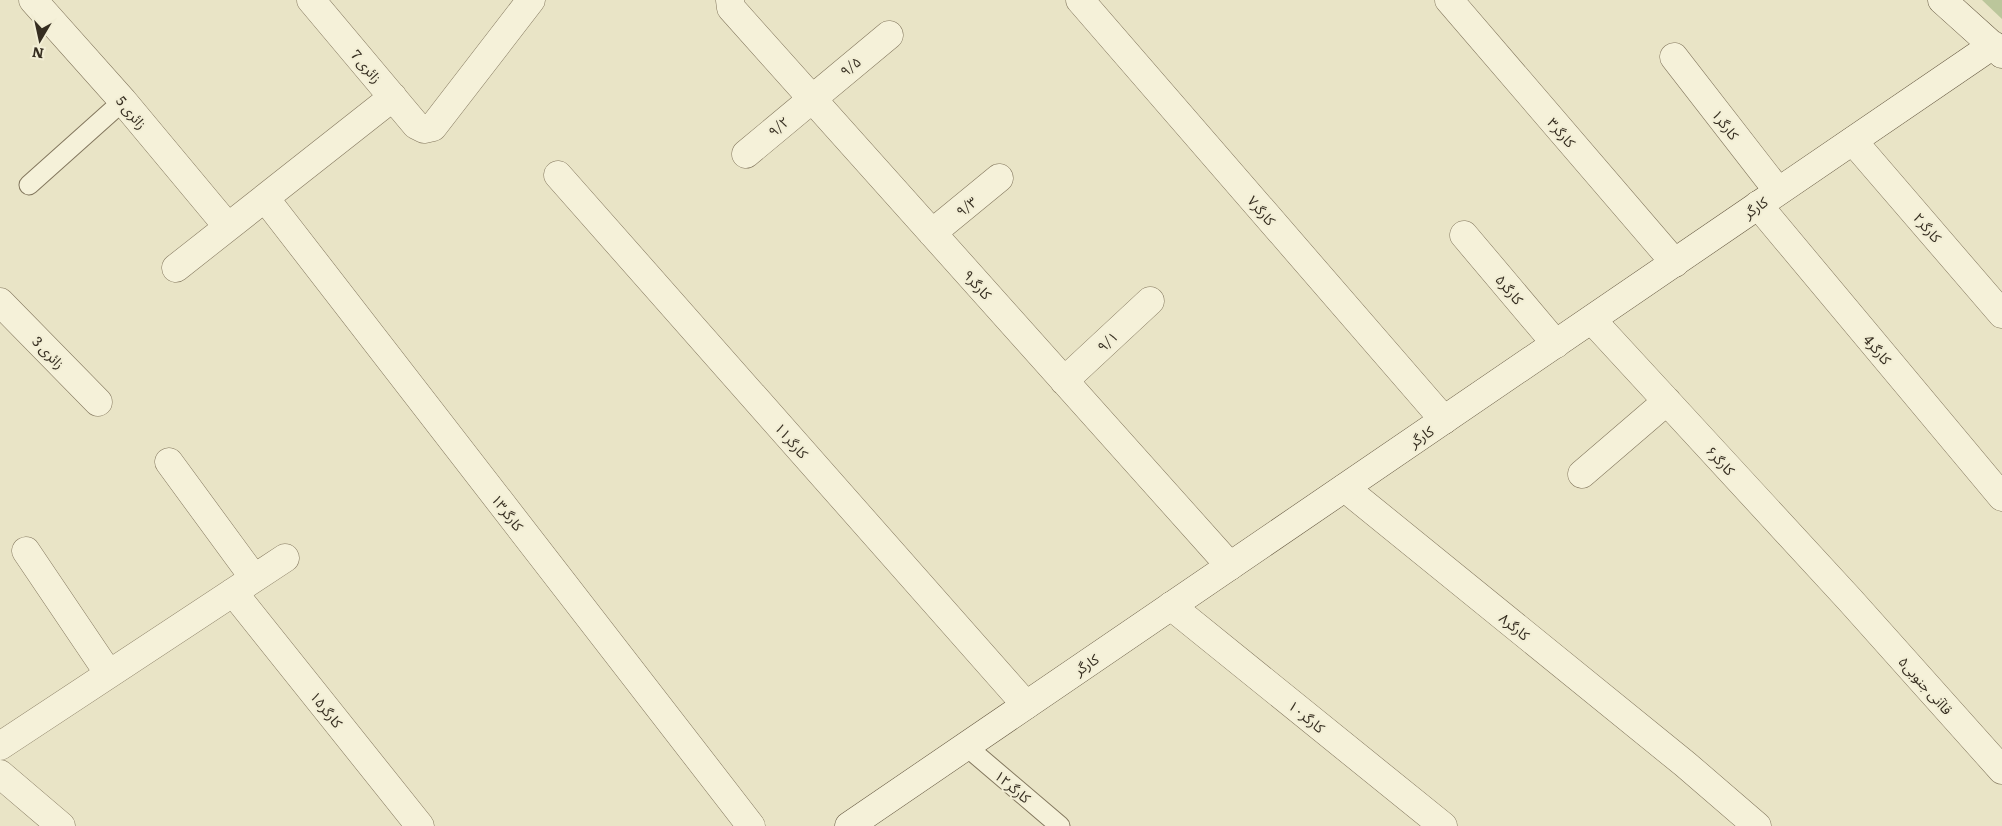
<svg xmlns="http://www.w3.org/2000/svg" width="2002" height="826" font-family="Literata,'Noto Sans Arabic',serif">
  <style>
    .green { fill: #bbc69b }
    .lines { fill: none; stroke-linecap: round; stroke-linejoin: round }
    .lane-casing { stroke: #83775e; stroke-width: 21 }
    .street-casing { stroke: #83775e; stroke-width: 29 }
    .secondary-casing { stroke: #655841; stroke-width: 29 }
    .lane { stroke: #f5f1d9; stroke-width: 19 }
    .street { stroke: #f5f1d9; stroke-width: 28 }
    .secondary { stroke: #f5f1d9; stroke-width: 28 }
    .labels { text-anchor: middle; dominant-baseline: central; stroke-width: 4; stroke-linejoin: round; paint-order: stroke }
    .street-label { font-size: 14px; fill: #352d20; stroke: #f2eed5 }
  </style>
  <rect width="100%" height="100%" fill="#e9e4c6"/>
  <path class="green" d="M1982,0H2002V19Z"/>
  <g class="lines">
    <g class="lane-casing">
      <path id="lane" d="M29,185L123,101
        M966,746L1060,826"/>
    </g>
    <g class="street-casing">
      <path id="street" d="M33,0L123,101L228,227
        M311,0L416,125L424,129L433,127L531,0
        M730,0L731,8L1230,566
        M1080,0L1444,420
        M1449,0L1675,263
        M1674,57L1778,191
        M1853,141L2002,314
        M746,154L889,35
        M558,175L1026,705
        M265,198L751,826
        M1758,205L2002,497
        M932,233L999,178
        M1464,235L1556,344
        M176,268L393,97
        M0,302L98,402
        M1592,320L1850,600L2002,770
        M1064,381L1150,301
        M169,462L254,578
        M1582,474L1667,401
        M1345,488L1685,764L1757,826
        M26,551L109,674
        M233,592L420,826
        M1171,606L1443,826
        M0,746L285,558
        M0,774L61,826"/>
    </g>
    <g class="secondary-casing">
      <path id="secondary" d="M1942,0L2002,54
        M849,826L1993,45"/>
    </g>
    <use href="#lane" class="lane"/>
    <use href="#street" class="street"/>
    <use href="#secondary" class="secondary"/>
  </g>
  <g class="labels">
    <g class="street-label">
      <text transform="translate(367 66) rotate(50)">زائری 7</text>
      <text transform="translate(850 66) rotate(-39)">۹/۵</text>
      <text transform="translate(132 112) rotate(50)">5 زائری</text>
      <text transform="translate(1726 124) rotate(52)">کارگر۱</text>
      <text transform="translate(778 126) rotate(-41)">۹/۲</text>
      <text transform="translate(1562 132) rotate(49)">کارگر۳</text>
      <text transform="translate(966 206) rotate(-39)">۹/۳</text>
      <text transform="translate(1755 207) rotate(-35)">کارگر</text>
      <text transform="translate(1262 210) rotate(49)">کارگر۷</text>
      <text transform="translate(1928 227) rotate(49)">کارگر۲</text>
      <text transform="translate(978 284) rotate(48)">کارگر۹</text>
      <text transform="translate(1510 289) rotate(50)">کارگر۵</text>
      <text transform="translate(1107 341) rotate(-43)">۹/۱</text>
      <text transform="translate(1878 349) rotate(50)">4کارگر</text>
      <text transform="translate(49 352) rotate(46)">زائری 3</text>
      <text transform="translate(1421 436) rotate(-34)">کارگر</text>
      <text transform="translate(792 440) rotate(49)">کارگر۱۱</text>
      <text transform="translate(1721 460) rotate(47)">کارگر۶</text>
      <text transform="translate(508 512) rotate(52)">کارگر۱۳</text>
      <text transform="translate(1515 626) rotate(39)">کارگر۸</text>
      <text transform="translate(1086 664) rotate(-34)">کارگر</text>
      <text transform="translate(1926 685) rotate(48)">قاآنی جنوبی۵</text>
      <text transform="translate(327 709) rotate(51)">کارگر۱۵</text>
      <text transform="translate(1307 716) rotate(39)">کارگر۱۰</text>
      <text transform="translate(1013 786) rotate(40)">کارگر۱۲</text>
    </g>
  </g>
  <g transform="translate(40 40) rotate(189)" stroke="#f2eed5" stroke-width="4" paint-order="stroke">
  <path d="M0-4L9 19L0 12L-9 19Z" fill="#352d20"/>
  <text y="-8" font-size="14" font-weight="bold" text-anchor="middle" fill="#352d20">N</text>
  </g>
</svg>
